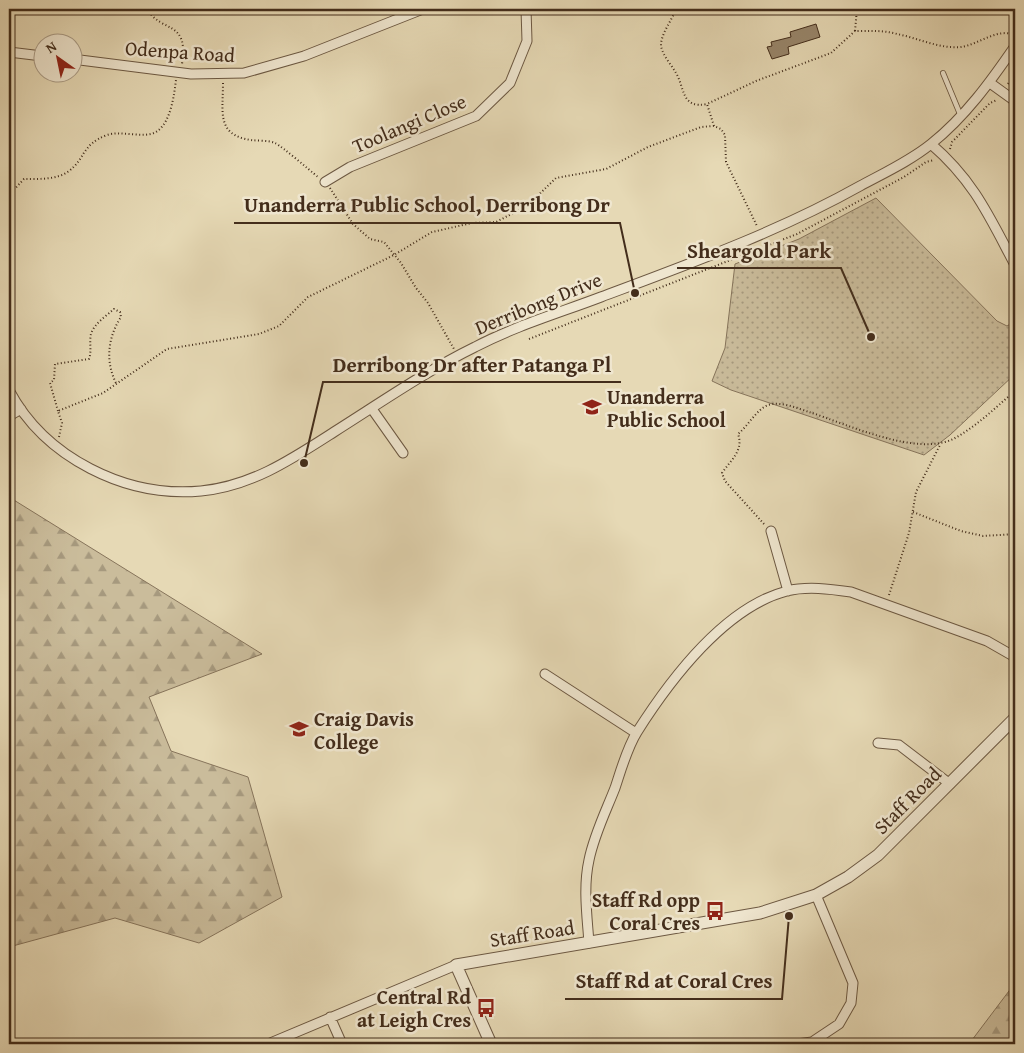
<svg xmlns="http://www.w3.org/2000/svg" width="1024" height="1053" font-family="'Gentium Book Plus',serif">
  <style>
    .grass { fill: url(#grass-dots); stroke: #86745b }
    .forest { fill: url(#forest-firs); stroke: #86745b }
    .building { fill: #98866b; stroke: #432d1b }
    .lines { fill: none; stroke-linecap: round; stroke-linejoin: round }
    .service-casing { stroke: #6c5842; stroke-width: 6 }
    .minor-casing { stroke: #6c5842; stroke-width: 11 }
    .tertiary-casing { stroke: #6c5842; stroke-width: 13 }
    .path { stroke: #432d1b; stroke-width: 2; stroke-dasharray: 1 2.5; stroke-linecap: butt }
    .service { stroke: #efe6cf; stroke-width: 4.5 }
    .minor { stroke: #efe6cf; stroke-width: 9 }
    .tertiary { stroke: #efe6cf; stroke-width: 11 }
    .labels { text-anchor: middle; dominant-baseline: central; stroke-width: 5; stroke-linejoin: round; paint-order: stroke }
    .street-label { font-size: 20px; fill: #432d1b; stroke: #efe6cf }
    .poi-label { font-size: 20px; font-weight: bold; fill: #432d1b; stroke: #efe6cf; text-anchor: start }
    .leader { fill: none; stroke: #432d1b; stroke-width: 2 }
    .callout-dot { fill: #432d1b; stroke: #efe6cf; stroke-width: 2 }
    .callout-label { font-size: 21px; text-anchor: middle; font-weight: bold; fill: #432d1b; stroke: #efe6cf; stroke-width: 5; stroke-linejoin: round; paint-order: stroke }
  </style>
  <defs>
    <pattern id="grass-dots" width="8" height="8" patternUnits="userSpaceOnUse" patternTransform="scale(1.25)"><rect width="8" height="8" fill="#cabc9b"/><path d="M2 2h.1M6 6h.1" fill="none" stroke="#a6997e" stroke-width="1.8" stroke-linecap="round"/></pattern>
    <pattern id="forest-firs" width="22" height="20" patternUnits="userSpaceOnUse" patternTransform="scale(1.25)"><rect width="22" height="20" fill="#cabc9b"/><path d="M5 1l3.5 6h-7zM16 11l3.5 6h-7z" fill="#a6997e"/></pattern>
  </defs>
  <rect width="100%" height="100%" fill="#e6d9b5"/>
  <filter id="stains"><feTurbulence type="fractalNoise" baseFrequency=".004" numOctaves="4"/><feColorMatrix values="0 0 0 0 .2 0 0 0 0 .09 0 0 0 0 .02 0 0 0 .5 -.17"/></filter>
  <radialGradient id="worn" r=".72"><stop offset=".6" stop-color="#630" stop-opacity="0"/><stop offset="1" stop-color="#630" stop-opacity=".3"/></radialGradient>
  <path class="grass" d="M876,198L997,321L1007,326L1015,321V374L950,435L924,455L731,390L712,381L725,348L735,264L799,239Z"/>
  <path class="forest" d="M9,497L262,654L149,697L171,751L248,777L282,897L199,943L115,918L9,947Z
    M1015,983V1044H969Z"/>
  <path class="building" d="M816,24L820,37L788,47L789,54L772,59L767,47L772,46L771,42L791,37L790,32Z"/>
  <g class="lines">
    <g class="service-casing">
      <path id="service" d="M943,73L960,114"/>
    </g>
    <g class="minor-casing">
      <path id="minor" d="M9,52L42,56
        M72,59L191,74L244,73L304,56L423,9
        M990,83L1015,101
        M931,144C974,181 989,216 1015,265
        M325,182L350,167L476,116L510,83L527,41L526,9
        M9,390C45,458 126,498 201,491C252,486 292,459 334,432C380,403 426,371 475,347C515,326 559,313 601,297C689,264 778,232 860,186C884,173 910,161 931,144C965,117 991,81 1015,46
        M372,409L403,453
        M9,416L21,409
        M771,531L788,591
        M545,674L636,733
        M878,743L899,745L950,784
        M589,943C587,915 583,887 589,860C594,835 606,811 615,788C621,770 627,748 637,732C670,680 725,607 787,591C807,586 830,589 851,592L987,641L1015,657
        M330,1017L342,1044
        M268,1044L456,965
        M797,1044L812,1042L839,1024L851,1003L853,983L816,895"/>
    </g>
    <g class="tertiary-casing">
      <path id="tertiary" d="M491,1044L456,965L760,913L816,895L848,877L878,855L1015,718"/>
    </g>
    <path class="path" d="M147,9C162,34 189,19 182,64
      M676,9C672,20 661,34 661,45C662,55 671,64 676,73C685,88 681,109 707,104
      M857,9L855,31C870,31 883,30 897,34C918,38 939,49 961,47C978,45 1000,26 1015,36
      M223,83C223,112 216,135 251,140C258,141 268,140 275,143C283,147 308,169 318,177
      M1008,84L1015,73
      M714,126L707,104L756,81L831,53L855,31
      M950,149L952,142L990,103L997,100
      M330,188L353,224L370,239L384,242L401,263L416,288L428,303L454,349
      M9,195L24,179C38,179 57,180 69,171C86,158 81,145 107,135C121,130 144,139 156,132C171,123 174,95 176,80
      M529,339L797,234L904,177L926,162L934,160
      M58,411L50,383L54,380L55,364L89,359C92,351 89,342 91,334C94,324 106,316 114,309L120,312L121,317C108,337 105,361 116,383
      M59,437L62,423L58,411L103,393L167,349L259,334L279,326L308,297L394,255L432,232L472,223L496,222L527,206L556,178L606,169L648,147L701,127L714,126L721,129L725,135L726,162L757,226
      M913,512L961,531L983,536L1015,534
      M764,524L725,481L722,473C731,460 744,450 738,434C748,426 756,410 768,405C780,401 797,408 809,412C847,424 918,458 955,438C977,426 996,407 1015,391
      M889,595L909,533L916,492L940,445"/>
    <use href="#service" class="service"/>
    <use href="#minor" class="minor"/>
    <use href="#tertiary" class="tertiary"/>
  </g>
  <defs>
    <g id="school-bare" transform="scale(1.5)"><path d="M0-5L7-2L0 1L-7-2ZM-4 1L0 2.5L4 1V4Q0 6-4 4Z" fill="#8f2418" stroke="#efe6cf" stroke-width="2.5" paint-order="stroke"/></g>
    <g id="bus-bare" transform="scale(1.5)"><path d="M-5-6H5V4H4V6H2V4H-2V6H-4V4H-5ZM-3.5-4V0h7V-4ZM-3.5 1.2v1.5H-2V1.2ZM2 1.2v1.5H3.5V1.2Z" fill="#8f2418" stroke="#efe6cf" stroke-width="2.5" paint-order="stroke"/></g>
  </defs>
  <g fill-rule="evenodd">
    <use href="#school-bare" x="592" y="407"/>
    <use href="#school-bare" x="299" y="729"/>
    <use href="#bus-bare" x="715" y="911"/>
    <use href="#bus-bare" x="486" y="1008"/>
  </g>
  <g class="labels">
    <g class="street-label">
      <text transform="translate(180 51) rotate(4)">Odenpa Road</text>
      <text transform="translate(409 123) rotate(-23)">Toolangi Close</text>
      <text transform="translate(538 303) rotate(-22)">Derribong Drive</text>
      <text transform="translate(907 800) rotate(-45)">Staff Road</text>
      <text transform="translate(532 933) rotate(-9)">Staff Road</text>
    </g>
    <g class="poi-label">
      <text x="607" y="396">Unanderra<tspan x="607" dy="23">Public School</tspan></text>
      <text x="314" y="718">Craig Davis<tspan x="314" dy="23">College</tspan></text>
      <text x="700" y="899" text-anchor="end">Staff Rd opp<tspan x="700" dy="23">Coral Cres</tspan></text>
      <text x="471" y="996" text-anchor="end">Central Rd<tspan x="471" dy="23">at Leigh Cres</tspan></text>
    </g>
  </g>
  <path class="leader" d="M635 293L620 223H234M871 337L841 268H677M304 463L323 382H621M789 916L782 999H565"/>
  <g class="callout-dot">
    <circle cx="635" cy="293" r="5"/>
    <circle cx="871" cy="337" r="5"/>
    <circle cx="304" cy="463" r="5"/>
    <circle cx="789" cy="916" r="5"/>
  </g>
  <g class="callout-label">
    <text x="427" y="212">Unanderra Public School, Derribong Dr</text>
    <text x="759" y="258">Sheargold Park</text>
    <text x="472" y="372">Derribong Dr after Patanga Pl</text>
    <text x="674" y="988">Staff Rd at Coral Cres</text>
  </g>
  <rect width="1024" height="1053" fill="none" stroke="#e6d9b5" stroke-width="30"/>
  <rect x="10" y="10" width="1004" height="1033" fill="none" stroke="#432d1b" stroke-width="2.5"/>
  <rect x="15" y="15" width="994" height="1023" fill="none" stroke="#432d1b"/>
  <g transform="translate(58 58) rotate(327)"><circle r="24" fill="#efe6cf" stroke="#aa9c87"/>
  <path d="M0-4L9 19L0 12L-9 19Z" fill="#8f2418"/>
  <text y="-8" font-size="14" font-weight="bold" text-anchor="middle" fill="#432d1b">N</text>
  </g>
  <rect width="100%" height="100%" filter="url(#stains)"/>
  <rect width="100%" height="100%" fill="url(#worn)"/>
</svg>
